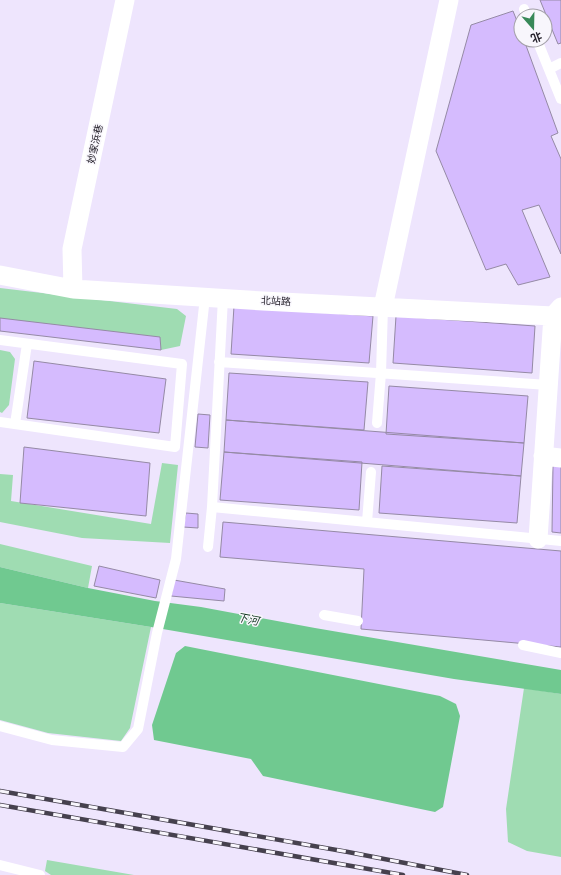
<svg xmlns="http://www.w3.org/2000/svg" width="561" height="875" font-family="Poppins,'Noto Sans SC',sans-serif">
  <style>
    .green { fill: #9fdcb2 }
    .water { fill: #70c990 }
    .building { fill: #d5bbfe; stroke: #958aa5 }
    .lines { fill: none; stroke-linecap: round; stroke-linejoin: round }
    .lane { stroke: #fff; stroke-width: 10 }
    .street { stroke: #fff; stroke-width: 19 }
    .rail-casing { stroke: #46414e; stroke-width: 4.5 }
    .rail { stroke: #f8f6fc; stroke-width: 3; stroke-dasharray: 9; stroke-linecap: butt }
    .labels { text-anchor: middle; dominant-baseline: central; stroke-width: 3; stroke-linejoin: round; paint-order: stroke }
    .street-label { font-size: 10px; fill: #24202a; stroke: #f8f6fc }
    .water-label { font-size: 11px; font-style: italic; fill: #123821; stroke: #f8f6fc }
  </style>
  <rect width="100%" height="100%" fill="#eee5fd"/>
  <path class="green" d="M0,288L177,309L186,316L180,346L161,350L0,329Z
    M0,350L10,352L15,359L9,405L2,413L0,412Z
    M162,463L178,465L170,543L82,538L0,522V474L13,475L11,501L151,524Z
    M0,544L92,566L88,588L0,567Z
    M0,603L151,627L130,728L121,741L48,733L0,720Z
    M524,688L561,694V857L527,851L508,842L506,809Z
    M47,860L134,875H51L45,871Z"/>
  <path class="water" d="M0,567L88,588L155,601L201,607L315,628L561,670V694L454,679L151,627L0,603Z
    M185,646L440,696L456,704L460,716L443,807L435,812L263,776L251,759L154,740L152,725L176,653Z"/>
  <path class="building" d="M540,0H561V43L558,44Z
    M513,11L521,31V40H524L558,133L551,136L561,159V254L539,205L522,210L550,277L518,285L506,264L486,270L436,151L471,25Z
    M234,306L373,316L369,363L231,354Z
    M396,316L535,326L532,373L393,363Z
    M0,318L160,337L161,350L0,331Z
    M34,361L166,379L159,433L27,418Z
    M229,373L368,382L364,430L226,420Z
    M389,386L528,396L524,443L386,434Z
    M198,414L210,415L208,448L195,447Z
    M226,420L524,443L521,476L224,452Z
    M24,447L150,463L146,516L20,503Z
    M224,452L362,462L359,510L220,500Z
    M553,465H561V533L552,532Z
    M382,466L521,476L517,523L379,513Z
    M186,513L198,514V528L183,527Z
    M223,522L561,551V647L361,629L364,569L220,557Z
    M99,566L160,580L156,598L94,586Z
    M174,580L225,589L224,601L171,596Z"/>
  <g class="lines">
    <path class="lane" d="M524,9L527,16
      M537,40L561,99
      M549,69L561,63
      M0,340L182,364L175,447L0,422
      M219,362L548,385
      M377,423L381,373L383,307
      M15,424L27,344
      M212,507L561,541
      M367,522L371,472
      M208,547L212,507L223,298
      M324,615L358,621
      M523,645L561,653
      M0,726L52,740L123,747L138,729L157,633L176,559L205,297
      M0,865L40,875"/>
    <path class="street" d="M0,275L73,289L263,301L553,316
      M73,289L72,249L125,0
      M383,307L449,0
      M543,456L561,458
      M538,539L553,316L561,307"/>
    <g class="rail-casing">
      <path id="rail" d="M0,791L348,852L467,875
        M0,805L403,875"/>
    </g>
    <use href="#rail" class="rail"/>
  </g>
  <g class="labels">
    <g class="street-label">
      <text transform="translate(95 144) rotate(-78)">妙家浜巷</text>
      <text transform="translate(276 301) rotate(3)">北站路</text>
    </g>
    <g class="water-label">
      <text transform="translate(248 619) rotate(11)">下河</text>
    </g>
  </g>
  <g transform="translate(533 28) rotate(160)"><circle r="19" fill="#f8f6fc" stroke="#a3a0a8"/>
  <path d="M0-3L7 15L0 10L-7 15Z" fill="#388858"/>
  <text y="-6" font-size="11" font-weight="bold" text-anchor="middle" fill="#24202a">北</text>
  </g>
</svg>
